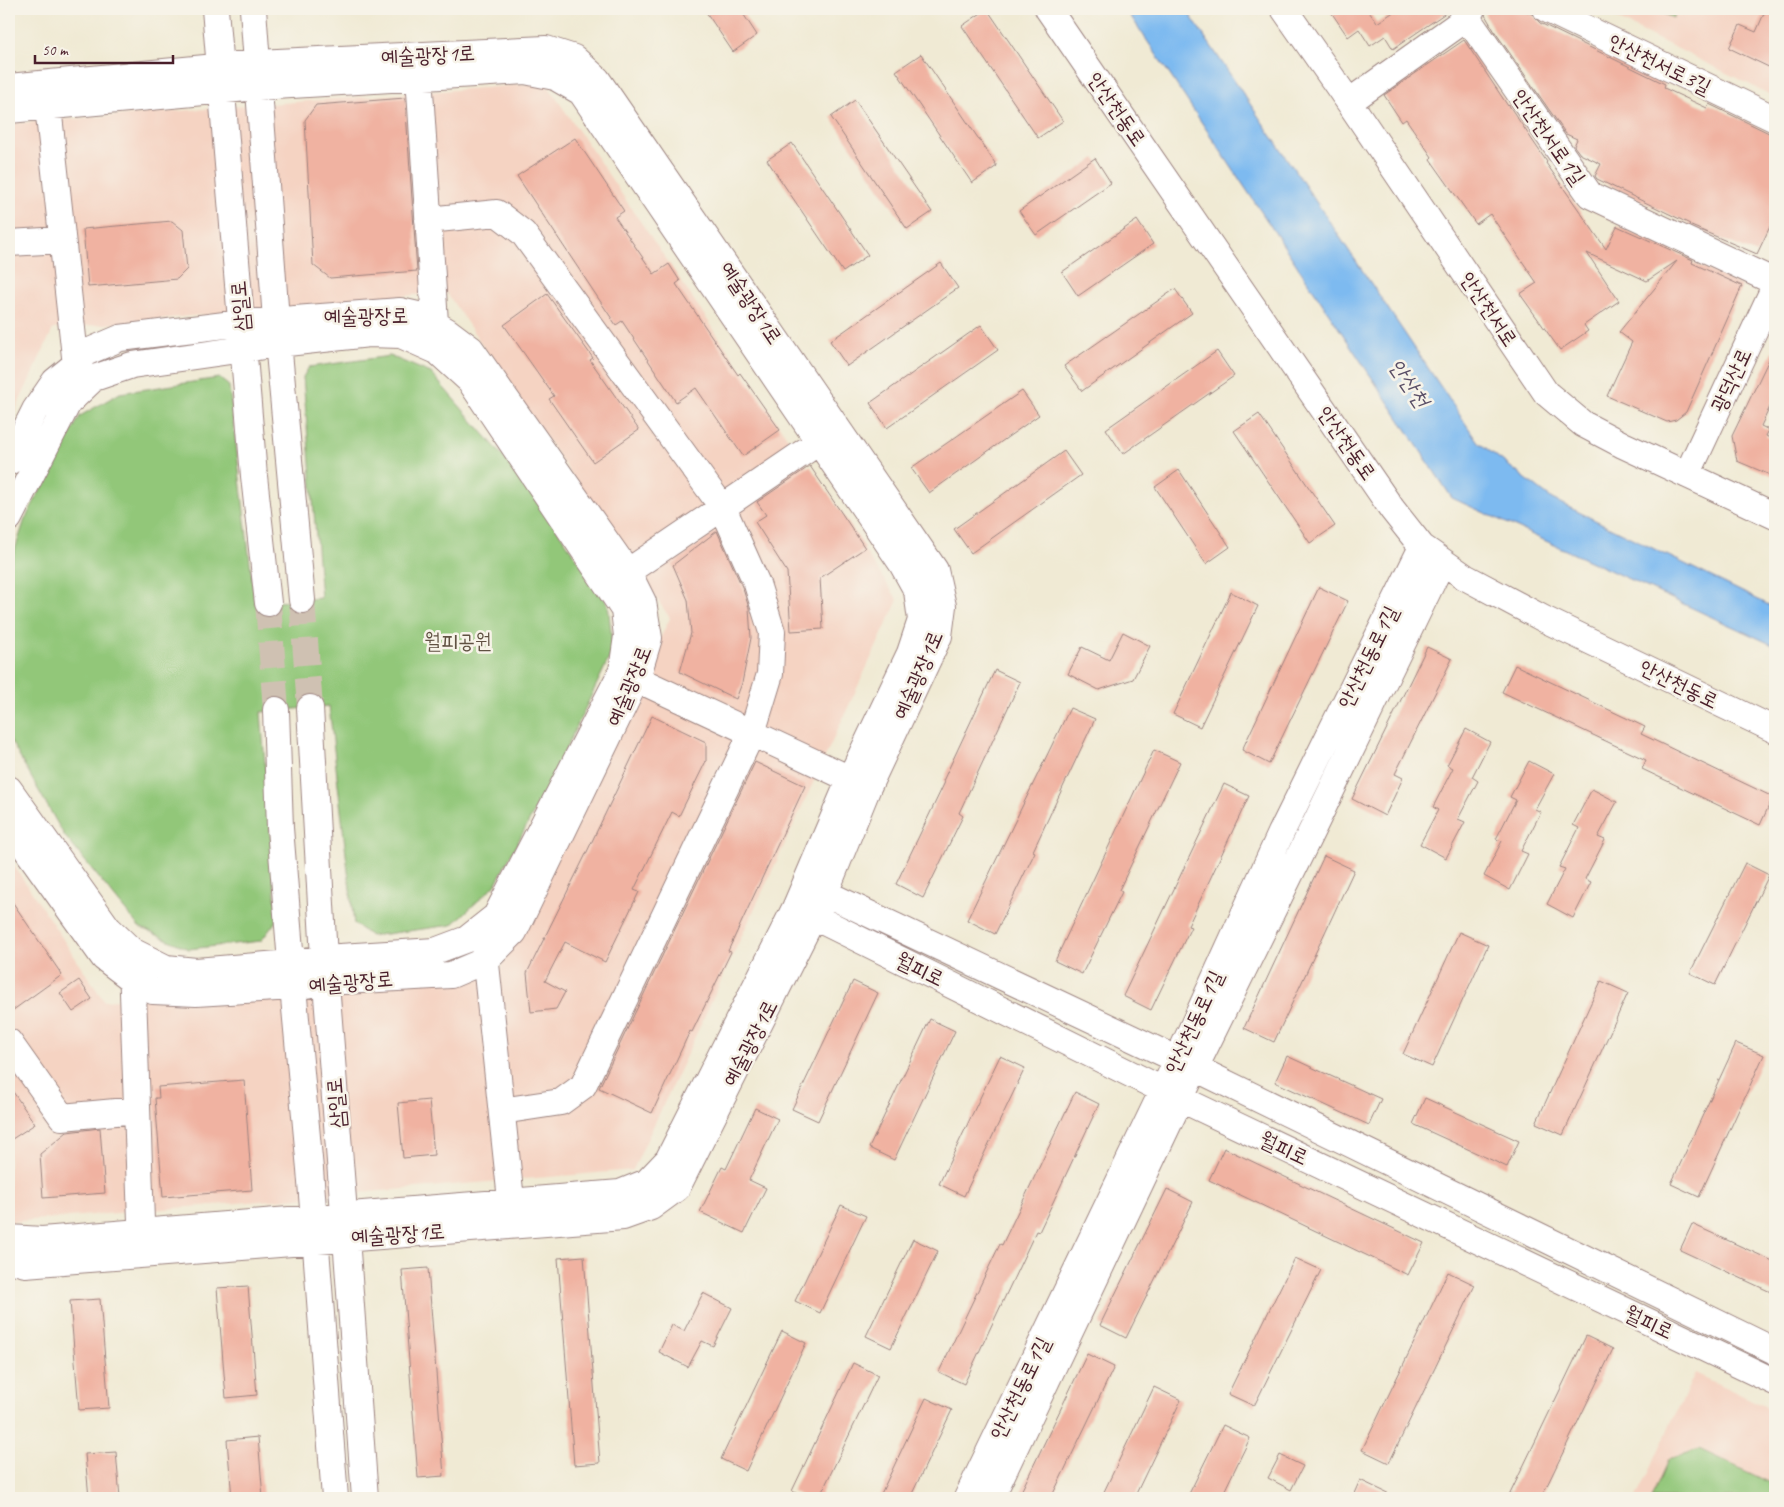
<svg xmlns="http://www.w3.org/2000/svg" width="1784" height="1507" font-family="Caveat,'Poor Story',sans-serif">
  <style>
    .built { fill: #f5d3c2 }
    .green { fill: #92c779; stroke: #6e7352 }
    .water { fill: #7dbaf0; stroke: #646c8e }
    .building { fill: #f0b2a1 }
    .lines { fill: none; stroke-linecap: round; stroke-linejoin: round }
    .minor-tunnel { stroke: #cfc1b2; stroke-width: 26; stroke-dasharray: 26 13; stroke-linecap: butt }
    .minor-casing { stroke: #9d8480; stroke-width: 28 }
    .minor { stroke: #fff; stroke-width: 26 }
    .labels { text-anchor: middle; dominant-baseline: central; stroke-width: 5; stroke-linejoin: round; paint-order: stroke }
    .street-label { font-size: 21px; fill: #4a1f2b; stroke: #f7f3e8 }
    .park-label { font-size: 21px; fill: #605142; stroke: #f7f3e8 }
    .water-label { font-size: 22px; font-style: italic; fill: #594e66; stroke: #f7f3e8 }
  </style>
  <rect width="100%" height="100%" fill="#f7f3e8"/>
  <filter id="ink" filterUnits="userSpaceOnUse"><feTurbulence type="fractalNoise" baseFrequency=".02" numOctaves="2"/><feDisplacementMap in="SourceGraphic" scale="10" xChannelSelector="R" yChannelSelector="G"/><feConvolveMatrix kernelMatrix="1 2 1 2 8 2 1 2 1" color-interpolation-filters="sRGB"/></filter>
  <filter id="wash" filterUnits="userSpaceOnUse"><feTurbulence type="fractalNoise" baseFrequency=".0096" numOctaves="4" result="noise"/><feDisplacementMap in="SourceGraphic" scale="20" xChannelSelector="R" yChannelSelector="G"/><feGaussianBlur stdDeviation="1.12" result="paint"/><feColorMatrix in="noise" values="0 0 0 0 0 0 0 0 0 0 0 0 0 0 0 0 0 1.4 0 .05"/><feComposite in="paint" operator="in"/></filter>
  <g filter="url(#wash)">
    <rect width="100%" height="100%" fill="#f0ead4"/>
    <path class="built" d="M1597,9H1775V97Z
      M546,83L898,600L633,1170L9,1222V858L104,1001L498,974L670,618L446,292L53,329L9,424V124Z
      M1695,1373L1775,1411V1498H1636Z"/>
    <path class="green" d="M1653,9H1678L1673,18Z
      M390,356L431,373L522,478L608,604L613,650L552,778L495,885L452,925L371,936L354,924L329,706L261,712L277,920L261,941L189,949L139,927L64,835L9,738V568L25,519L80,416L120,393L219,378L229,386L255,604L321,598L303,377L309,367Z
      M1699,1449L1775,1485V1498H1651L1668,1460Z"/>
    <path class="water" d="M1126,9H1186L1478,442L1552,499L1775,608V646L1452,498Z"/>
    <g id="blocks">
      <path class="building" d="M704,9H740L757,35L733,52Z
        M987,9L1063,121L1038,138L962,26Z
        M1329,9H1367L1377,23L1398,9H1446L1447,12L1393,49L1385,36L1370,46L1359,29L1348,37Z
        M1487,9H1521L1532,14L1540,23L1665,84L1664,88L1707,108L1709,104L1775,136V216L1757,254L1689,225L1690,224L1597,179L1595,176L1601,164L1580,154L1574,146L1577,139L1566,134L1495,32L1485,15Z
        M1766,9H1775V70L1729,48L1740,25L1756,32Z
        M1464,40L1508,106L1509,105L1510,107L1547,162L1546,163L1606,249L1617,226L1693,260L1692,263L1742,286L1686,412L1676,420L1667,422L1607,396L1632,342L1619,332L1677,261L1647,281L1587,253L1619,301L1584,325L1588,331L1560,350L1520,294L1537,283L1490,214L1476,224L1430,159L1432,157L1406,119L1402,122L1384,95Z
        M921,54L997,166L972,183L896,71Z
        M405,98L417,271L330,278L313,265L305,120L316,105Z
        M855,100L932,212L907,229L831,117Z
        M575,138L624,211L615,217L654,274L669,264L680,281L676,284L738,375L740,373L780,430L743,456L696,388L676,402L622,321L616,325L517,176Z
        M792,143L868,255L843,272L767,160Z
        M1095,158L1111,183L1036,235L1019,211Z
        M1137,220L1153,244L1078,296L1062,272Z
        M172,221L183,230L187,269L177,279L88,287L83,229Z
        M941,263L958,288L847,366L830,341Z
        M1175,289L1192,313L1082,391L1064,366Z
        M547,294L593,358L590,360L639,430L593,462L549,399L554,396L504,325Z
        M981,325L998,350L887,428L870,403Z
        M1775,347V396L1761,426L1769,430L1766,436L1775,441V477L1737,461L1732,436Z
        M1217,351L1234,376L1123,454L1106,429Z
        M1022,391L1039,415L929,493L911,468Z
        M1259,414L1335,526L1310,543L1234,431Z
        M1064,451L1081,475L971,553L954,529Z
        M810,466L865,548L820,578L823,629L791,631L787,572L755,522L766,515L757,502Z
        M1179,470L1230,547L1206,564L1155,487Z
        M717,531L743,589L749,608L751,638L742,683L736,699L680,672L691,633L688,600L673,565Z
        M1319,587L1348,601L1269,764L1242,750Z
        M1231,592L1258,606L1200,727L1173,714Z
        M1123,632L1150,646L1133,679L1099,690L1068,674L1082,647L1109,660Z
        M1427,647L1452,659L1395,774L1403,778L1385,816L1352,799Z
        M1515,665L1645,727L1641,734L1773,797L1760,825L1642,769L1646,760L1502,692Z
        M995,670L1020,682L959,813L963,816L923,898L896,884L945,782L943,781Z
        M1070,708L1095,719L1033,851L1035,852L995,934L967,920Z
        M652,716L706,742V761L679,816L672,812L634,890L639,892L605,962L565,942L545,981L565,992L556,1009L531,1012L527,973L585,856Z
        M1466,729L1490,742L1472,777L1478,781L1458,819L1465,822L1446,858L1420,844L1438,810L1433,807L1453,768L1447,765Z
        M1154,750L1180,762L1119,890L1122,892L1082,974L1055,961Z
        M1529,761L1554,774L1535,809L1541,812L1521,851L1528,854L1510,890L1484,876L1502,841L1496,839L1516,800L1510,797Z
        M755,762L805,786L728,951L731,952L692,1032L690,1031L652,1113L599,1088Z
        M1224,784L1249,796L1188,926L1191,927L1151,1010L1123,996Z
        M1592,789L1617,802L1598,837L1605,840L1585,879L1591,882L1573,918L1547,904L1565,869L1559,867L1579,828L1573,825Z
        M1324,856L1354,870L1274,1042L1244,1028Z
        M1745,863L1769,875L1715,985L1690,973Z
        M9,897L62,975L9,1013Z
        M1459,932L1488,945L1432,1067L1403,1054Z
        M79,980L92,999L73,1012L60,993Z
        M853,981L878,993L818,1121L792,1109Z
        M1601,981L1628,993L1563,1135L1536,1123Z
        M930,1019L955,1031L894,1160L869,1148Z
        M1736,1043L1764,1055L1699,1197L1671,1184Z
        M1000,1056L1025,1068L964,1196L939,1184Z
        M1287,1056L1381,1099L1369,1125L1275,1082Z
        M244,1080L252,1190L163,1197L155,1098H159L158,1087Z
        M9,1086L35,1124L9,1141Z
        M1075,1092L1099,1104L1039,1232L1036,1231L964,1384L939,1372L1000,1244L1002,1245Z
        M1425,1098L1519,1141L1507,1167L1413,1124Z
        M429,1100L434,1155L403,1158L398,1103Z
        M755,1108L778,1119L749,1180L766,1188L744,1233L700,1212L722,1167L726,1169Z
        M100,1128L105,1193L43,1198L40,1154L67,1132Z
        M1224,1148L1424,1243L1408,1275L1209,1180Z
        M1167,1189L1193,1202L1126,1338L1100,1325Z
        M841,1205L866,1216L820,1313L795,1301Z
        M1692,1224L1775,1262V1294L1680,1250Z
        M913,1239L938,1251L891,1348L866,1336Z
        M584,1256L600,1463L574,1465L558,1258Z
        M1295,1258L1321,1270L1254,1406L1228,1394Z
        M428,1268L444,1476L418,1478L402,1270Z
        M1448,1272L1475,1285L1389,1463L1362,1450Z
        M248,1286L257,1395L226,1398L217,1288Z
        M703,1293L732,1308L713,1346L702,1341L688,1367L659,1352L672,1325L684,1331Z
        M100,1299L109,1408L79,1410L70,1301Z
        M782,1331L806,1343L746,1471L721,1459Z
        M1586,1336L1613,1349L1541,1498H1508Z
        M1087,1354L1114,1367L1051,1498H1018Z
        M853,1363L878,1375L819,1498H806L792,1491Z
        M1154,1387L1181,1400L1134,1498H1101Z
        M926,1398L952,1410L910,1498H879Z
        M1223,1425L1250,1438L1221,1498H1187Z
        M258,1437L263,1498H232L227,1440Z
        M116,1452L120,1498H89L85,1454Z
        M1280,1455L1303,1466L1291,1490L1268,1478Z
        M1360,1480L1398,1498H1352Z"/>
    </g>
  </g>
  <g filter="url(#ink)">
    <use href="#blocks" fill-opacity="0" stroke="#9d8480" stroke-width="1"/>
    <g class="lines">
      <path class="minor-tunnel" d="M302,600L310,708
        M268,603L276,710"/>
      <g class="minor-casing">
        <path id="minor" d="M215,9L254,476L268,603
          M253,9L276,320L302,600
          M1048,9L1392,509L1422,547L1465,577L1544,619L1775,730
          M1284,9L1349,102L1546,393L1583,424L1623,445L1775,516
          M1461,9L1590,195L1775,282
          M1546,9L1775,119
          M418,60L436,338
          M9,87L257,63L546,49L574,58L597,79L935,570L943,606L939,636L868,787L825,893L813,917L677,1188L651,1207L623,1217L25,1264L9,1260
          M46,88L77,375
          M1349,102L1467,18L1472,9
          M9,110L258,87L525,71L555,77L581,92L902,564L917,591L921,620L910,653L850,779L795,908L668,1160L647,1182L620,1193L42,1240L9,1238
          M428,220L497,213L523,233L723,508L757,584L772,632L770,674L752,733L583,1086L561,1102L502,1111
          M9,243L62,240
          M9,462L35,410L55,381L76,364L85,353L120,338L241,323L400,311L422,316L447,331L471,349L628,572L643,602L649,638L637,678L514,932L486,960L451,975L326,982L293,987L196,993L153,991L133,980L104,958L9,825
          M1687,475L1775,286
          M9,518L68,403L94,378L132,365L278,344L369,334L401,335L437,351L470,381L624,610L627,636L622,671L496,916L467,939L435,951L324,958L291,963L196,971L166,968L132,951L108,928L9,789
          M614,581L832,433
          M622,672L865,786
          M310,708L324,958L346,1238L365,1498
          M276,710L280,828L293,987L310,1169L335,1498
          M810,886L1195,1068L1775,1351
          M798,909L1181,1099L1775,1382
          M484,945L513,1219
          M132,964L142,1250
          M9,1042L62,1117L137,1110
          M967,1498L1177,1061L1281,833L1422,547
          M991,1498L1195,1068L1317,820L1442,562"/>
      </g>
      <use href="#minor" class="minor"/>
    </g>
  </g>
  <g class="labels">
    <g class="street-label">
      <text transform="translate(428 55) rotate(-3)">예술광장1로</text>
      <text transform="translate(1660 64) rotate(26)">안산천서로3길</text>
      <text transform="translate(1117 109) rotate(55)">안산천동로</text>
      <text transform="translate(1549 137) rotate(55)">안산천서로1길</text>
      <text transform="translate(751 303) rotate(56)">예술광장1로</text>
      <text transform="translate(240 306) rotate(-95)">삼일로</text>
      <text transform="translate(1489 309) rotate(56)">안산천서로</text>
      <text transform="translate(366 316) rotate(-1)">예술광장로</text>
      <text transform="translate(1731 380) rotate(-65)">광덕산로</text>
      <text transform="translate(1347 443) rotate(55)">안산천동로</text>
      <text transform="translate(1368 657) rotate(-64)">안산천동로1길</text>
      <text transform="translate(918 675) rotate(-67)">예술광장1로</text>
      <text transform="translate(1679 684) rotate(26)">안산천동로</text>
      <text transform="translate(629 686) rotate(-68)">예술광장로</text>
      <text transform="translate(920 969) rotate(26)">월피로</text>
      <text transform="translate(351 982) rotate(-5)">예술광장로</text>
      <text transform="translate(1194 1022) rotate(-65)">안산천동로1길</text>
      <text transform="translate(750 1043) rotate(-63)">예술광장1로</text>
      <text transform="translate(336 1103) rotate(-95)">삼일로</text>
      <text transform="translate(1284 1148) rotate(25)">월피로</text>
      <text transform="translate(398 1234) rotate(-4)">예술광장1로</text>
      <text transform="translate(1649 1322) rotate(25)">월피로</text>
      <text transform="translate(1020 1388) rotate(-64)">안산천동로1길</text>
    </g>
    <g class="park-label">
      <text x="458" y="641">월피공원</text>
    </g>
    <g class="water-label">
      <text transform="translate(1409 383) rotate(56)">안산천</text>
    </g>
  </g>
  <rect width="1784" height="1507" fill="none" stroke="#f7f3e8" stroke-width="30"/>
  <path d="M35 55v8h138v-8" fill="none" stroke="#4a1f2b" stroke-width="2.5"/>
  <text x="42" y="55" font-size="15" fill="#4a1f2b" stroke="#f7f3e8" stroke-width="4" paint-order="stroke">50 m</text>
</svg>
